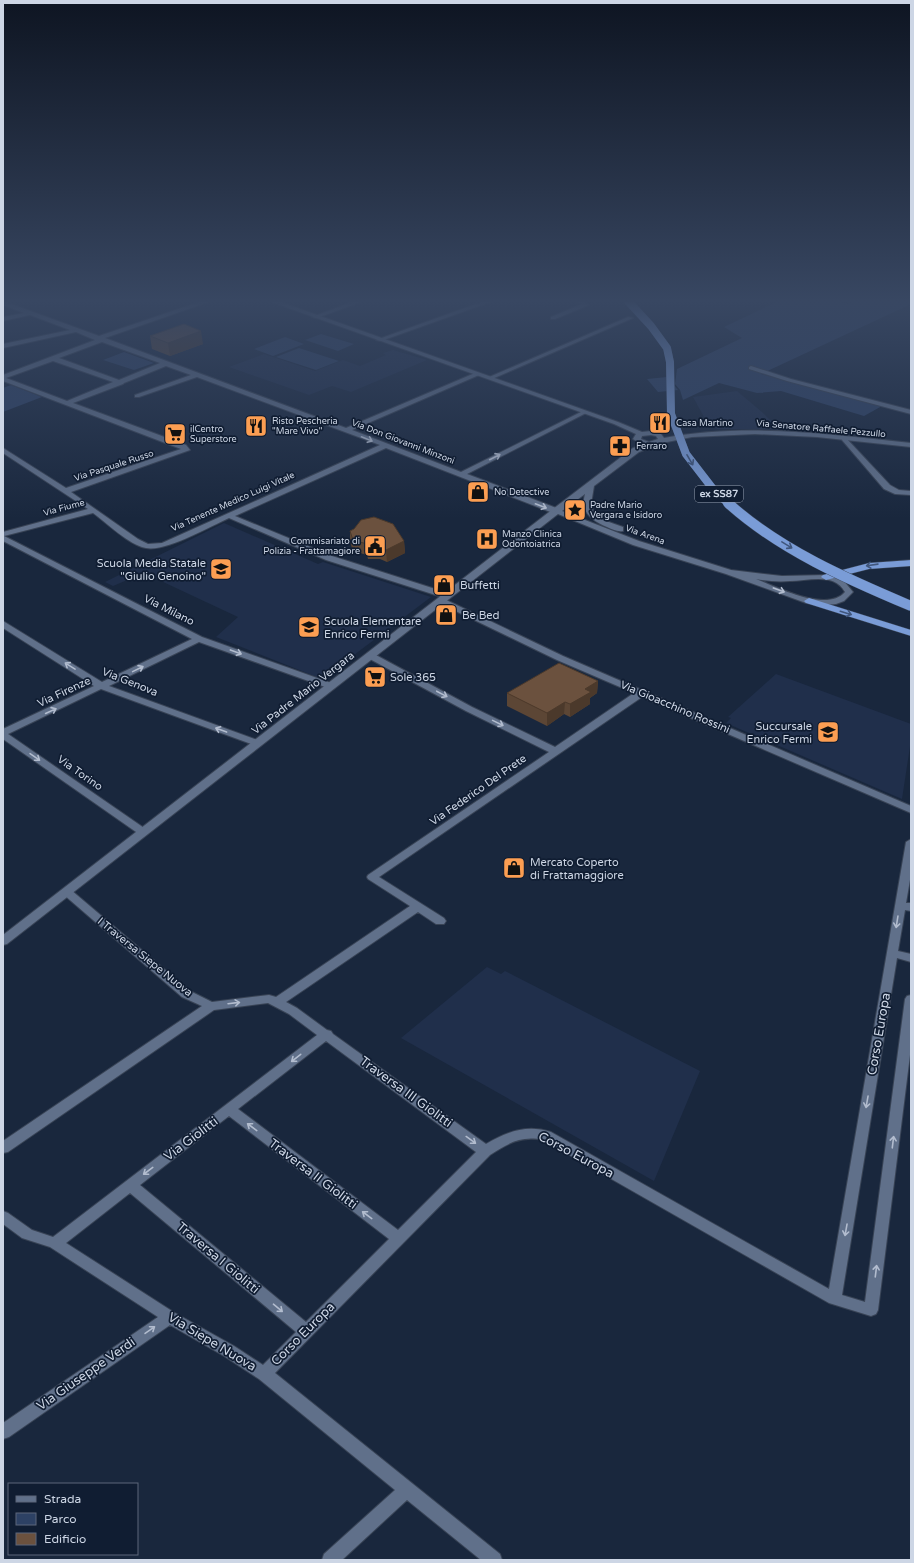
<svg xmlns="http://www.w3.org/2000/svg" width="914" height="1563" font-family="'Varela Round',sans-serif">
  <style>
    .built { fill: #202f4b }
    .green { fill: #2d4164 }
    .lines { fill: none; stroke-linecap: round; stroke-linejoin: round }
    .minor-casing { stroke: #384355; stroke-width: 2 }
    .tertiary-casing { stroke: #384355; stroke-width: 2 }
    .trunk-casing { stroke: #384355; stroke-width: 1 }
    .minor { fill: #60708a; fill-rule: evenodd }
    .tertiary { fill: #60708a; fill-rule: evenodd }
    .trunk { fill: #7a9cd7; fill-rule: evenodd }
    .trunk-bridge-far1-casing { stroke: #384355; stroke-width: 8; stroke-linecap: butt }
    .trunk-bridge-casing { stroke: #384355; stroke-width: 11; stroke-linecap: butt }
    .trunk-bridge-far1 { stroke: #7a9cd7; stroke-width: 8 }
    .trunk-bridge { stroke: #7a9cd7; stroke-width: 10 }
    .wall { fill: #5c4635 }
    .shaded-wall { fill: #4b392b }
    .building { fill: #6b513e; stroke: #4b392b }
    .oneway { stroke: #b2bcce }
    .oneway2 { stroke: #40567c }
    .labels { text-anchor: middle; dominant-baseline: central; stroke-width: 3.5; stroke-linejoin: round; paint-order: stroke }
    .far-poi-label { font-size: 9px; fill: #cdd6e5; stroke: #101d32; text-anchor: start }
    .far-street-label { font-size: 9px; fill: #cdd6e5; stroke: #101d32 }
    .shield { fill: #101d32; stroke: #949eaf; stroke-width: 1 }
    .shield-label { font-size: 10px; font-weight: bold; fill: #cdd6e5 }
    .poi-label { font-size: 11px; fill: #cdd6e5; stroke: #101d32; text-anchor: start }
    .street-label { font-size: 11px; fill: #cdd6e5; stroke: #101d32 }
    .near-street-label { font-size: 13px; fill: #cdd6e5; stroke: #101d32 }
  </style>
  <rect width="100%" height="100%" fill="#19273d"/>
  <path class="built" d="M393,350L427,360L351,392L332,386L309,395L229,367L264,354L315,371L343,360L360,366L386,355L383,353Z
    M737,391L762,412L779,429H717L704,417L693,397Z
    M224,523L318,564L323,562L431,597L322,679L216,637L238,617L144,573L113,586L105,582Z
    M776,674L911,724V740L902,799L726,723L731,718L728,717Z
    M487,967L501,974L505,971L700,1071L654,1181L401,1038Z"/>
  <path class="green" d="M781,300H801L814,303L822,300H831L848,304L857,300H911V304L761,374L882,406L864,416L781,391L757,393L719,383L683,400L680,390L675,384L677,369L742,338L724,327Z
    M321,334L354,344L338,351L305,340Z
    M285,337L304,344L273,356L254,349Z
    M299,348L339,361L316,370L276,357Z
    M124,352L154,363L134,370L103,360Z
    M667,377L678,390L658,392L647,379Z
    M11,385L42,397L3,412V388Z"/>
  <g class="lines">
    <g class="minor-casing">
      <path id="minor" d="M205,300H214L105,338L346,428L475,373H479V375L352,430L461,472L583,411L588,412L467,474L559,509V513H553L386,448L235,516L332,556L451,594L452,596L448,599L326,560L229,518C209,527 166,552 146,548C129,545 107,523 93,513L4,536L202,637L334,684L336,686L334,688H328L199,642L109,686L260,741L262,743L260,745H254L101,689L8,734L147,830L148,832L143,835L139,834L3,739V729L94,686L3,628V621L102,682L192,639L3,541V532L88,509L3,453V448L66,488L181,449L3,381V375L95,340L76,332L3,348V344L70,330L30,315L3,321V317L24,313L3,305V301L99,336ZM102,342L160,363L119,380L59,358ZM53,361L113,382L67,401L6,378ZM166,366L191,375L135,395V397H139L197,377L380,445L162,543L148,544L138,539L71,492L190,450L186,445L73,403L123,384L124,383Z
        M357,300H366L317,318L312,317Z
        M487,300H496L381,341L376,340Z
        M572,300H581L589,305L555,319H551V317L582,304Z
        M628,317L633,318L492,379L487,378Z
        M751,366L791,379L911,410V414L787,381L749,369V367Z
        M842,438H846L890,485L899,490L911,491V495L895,494L884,489L842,440Z
        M442,598L563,656L911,806V813L642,697L379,877L444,918L446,921L444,924H436L418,912L286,1002L297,1008L327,1030L331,1031L333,1034L486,1144C507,1132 526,1124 551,1132L829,1289L906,842L911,839V874L906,903H911V911L905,910L898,951L911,954V962L897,958L842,1295L865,1302L905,999L907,996L911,995V1047L878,1310L876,1314L871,1316L829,1303L543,1140C521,1135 507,1144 490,1155L275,1373L500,1554L502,1560H481L407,1500L342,1560H322L324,1554L395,1490L259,1379L224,1356L170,1325L9,1437L3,1439V1423L158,1317L50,1247L22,1238L3,1224V1211L8,1213L32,1230L53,1237L317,1035L289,1014L268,1003L214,1010L8,1152L3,1153V1141L202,1006L182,997L63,894L62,892L63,890H71L190,991L212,1002L269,995L276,997L410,906L368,879L367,877L368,875L549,752L466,711L368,658L367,656L368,654H374L472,707L555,747L634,693L557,660L439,603V599ZM326,1041L476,1152L398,1230L238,1109ZM229,1116L389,1239L306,1322L140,1185ZM130,1193L296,1332L263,1365L234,1346L175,1313L66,1243Z"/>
    </g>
    <g class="tertiary-casing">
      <path id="tertiary" d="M266,300H275L618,422L642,432L651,431L661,434L664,438C747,423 828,434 911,443V447L817,437L755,434L692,437L662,443L639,452L594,486L591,504L594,513L606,521L623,527V531C617,532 612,529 607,527C591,520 580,512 585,494L562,511L639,541L731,570L782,576L827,575L843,580L853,592L844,601L836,604L825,605L806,603L726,574L633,545L558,514L7,944L3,945V935L553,509L633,448L643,445L633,439L636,434L614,424ZM651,435L656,436L658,439L649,442L641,439L642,436ZM756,579C767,581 779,582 790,581C808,581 834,572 845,592C827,613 777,587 756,579Z"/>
    </g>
    <g class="trunk-casing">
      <path id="trunk" d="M911,560V566L869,569L826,580L821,577L823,575L869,563Z
        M809,598L911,630V636L806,603L804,601Z"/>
    </g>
    <use href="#minor" class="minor"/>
    <use href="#tertiary" class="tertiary"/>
    <use href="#trunk" class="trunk"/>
    <g class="trunk-bridge-far1-casing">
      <path id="trunk-bridge-far1" d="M627,300L651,326L667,348L670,362L671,414L686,454L713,489L729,504"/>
    </g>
    <g class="trunk-bridge-casing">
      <path id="trunk-bridge" d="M728,503C780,550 847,579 911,606"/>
    </g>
    <use href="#trunk-bridge-far1" class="trunk-bridge-far1"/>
    <use href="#trunk-bridge" class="trunk-bridge"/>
  </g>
  <path class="wall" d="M150,336L203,344L170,356L152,349Z
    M354,529L404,541L405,553L387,562L380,559H368L367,555L353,551L350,542V531Z
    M598,681L597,693L590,698V704L570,717L564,714L547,726L507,706V693Z"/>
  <path class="shaded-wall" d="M201,331L203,344L170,356L168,343Z
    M404,541L405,553L387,562L386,550Z
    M598,681L597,693L590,698V704L570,717V704L585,689Z
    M565,702L564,714L547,726V713Z"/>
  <path class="building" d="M184,324L201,331L168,343L150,336Z
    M374,517L393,524L404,541L386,550L380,548H368L367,544L353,540L350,531L354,529L361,520Z
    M559,663L598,681L585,689L591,692L570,704L565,702L547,713L507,693Z"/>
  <defs><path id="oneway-shaft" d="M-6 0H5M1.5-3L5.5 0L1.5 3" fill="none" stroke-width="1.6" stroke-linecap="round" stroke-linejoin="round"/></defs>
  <g class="oneway">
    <use href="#oneway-shaft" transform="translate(367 439) rotate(22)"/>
    <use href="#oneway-shaft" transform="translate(495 457) rotate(-27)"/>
    <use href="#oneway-shaft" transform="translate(541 506) rotate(21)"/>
    <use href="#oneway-shaft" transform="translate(779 590) rotate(20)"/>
    <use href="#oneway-shaft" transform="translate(236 652) rotate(20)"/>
    <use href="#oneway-shaft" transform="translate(70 666) rotate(-148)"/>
    <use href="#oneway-shaft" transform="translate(138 669) rotate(-26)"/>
    <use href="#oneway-shaft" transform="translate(442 694) rotate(28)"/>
    <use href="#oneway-shaft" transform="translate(51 711) rotate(-25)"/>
    <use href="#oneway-shaft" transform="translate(498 723) rotate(26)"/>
    <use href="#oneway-shaft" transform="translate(221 730) rotate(-160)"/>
    <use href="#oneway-shaft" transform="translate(35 757) rotate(35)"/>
    <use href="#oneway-shaft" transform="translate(897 922) rotate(99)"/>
    <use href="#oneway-shaft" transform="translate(234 1003) rotate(-7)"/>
    <use href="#oneway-shaft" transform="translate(296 1058) rotate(142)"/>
    <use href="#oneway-shaft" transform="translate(867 1102) rotate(100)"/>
    <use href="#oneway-shaft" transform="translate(252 1127) rotate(-143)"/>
    <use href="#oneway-shaft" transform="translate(471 1140) rotate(36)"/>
    <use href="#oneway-shaft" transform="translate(893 1142) rotate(-83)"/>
    <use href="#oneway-shaft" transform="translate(148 1171) rotate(143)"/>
    <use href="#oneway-shaft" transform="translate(367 1215) rotate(-143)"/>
    <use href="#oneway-shaft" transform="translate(846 1230) rotate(100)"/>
    <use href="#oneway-shaft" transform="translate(876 1271) rotate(-83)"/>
    <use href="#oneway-shaft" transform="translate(278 1308) rotate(40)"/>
    <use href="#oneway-shaft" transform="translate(150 1330) rotate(-35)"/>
  </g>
  <g class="oneway2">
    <use href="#oneway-shaft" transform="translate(690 460) rotate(60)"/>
    <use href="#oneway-shaft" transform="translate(787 545) rotate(31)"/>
    <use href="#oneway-shaft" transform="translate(872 565) rotate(172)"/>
    <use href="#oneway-shaft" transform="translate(846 613) rotate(17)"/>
  </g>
  <linearGradient id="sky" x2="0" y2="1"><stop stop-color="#0e1522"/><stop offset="0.58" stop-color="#384762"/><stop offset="1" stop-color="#384762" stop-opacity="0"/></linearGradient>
  <rect width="914" height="519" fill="url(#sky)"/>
  <defs>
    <g id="restaurant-square" transform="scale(1.15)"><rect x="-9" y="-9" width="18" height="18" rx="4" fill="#fc9e52" stroke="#101d32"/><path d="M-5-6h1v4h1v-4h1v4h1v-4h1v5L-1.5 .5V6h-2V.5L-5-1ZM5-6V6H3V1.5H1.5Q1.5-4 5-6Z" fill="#111"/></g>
    <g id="supermarket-square" transform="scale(1.15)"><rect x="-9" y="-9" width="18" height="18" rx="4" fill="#fc9e52" stroke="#101d32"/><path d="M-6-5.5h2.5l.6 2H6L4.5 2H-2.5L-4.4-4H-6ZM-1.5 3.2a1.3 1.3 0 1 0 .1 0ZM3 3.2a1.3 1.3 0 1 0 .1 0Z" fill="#111"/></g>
    <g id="pharmacy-square" transform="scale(1.15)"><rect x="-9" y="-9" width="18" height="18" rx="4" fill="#fc9e52" stroke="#101d32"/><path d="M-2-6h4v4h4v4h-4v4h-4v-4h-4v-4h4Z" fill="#111"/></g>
    <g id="shop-square" transform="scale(1.15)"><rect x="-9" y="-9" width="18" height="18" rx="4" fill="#fc9e52" stroke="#101d32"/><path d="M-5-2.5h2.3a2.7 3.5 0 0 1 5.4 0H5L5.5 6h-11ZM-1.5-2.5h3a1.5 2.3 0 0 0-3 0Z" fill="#111"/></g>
    <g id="sight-square" transform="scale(1.15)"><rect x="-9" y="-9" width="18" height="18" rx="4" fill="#fc9e52" stroke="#101d32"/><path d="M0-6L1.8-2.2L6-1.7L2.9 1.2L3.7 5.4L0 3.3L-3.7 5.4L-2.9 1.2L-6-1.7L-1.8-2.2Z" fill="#111"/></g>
    <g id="hospital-square" transform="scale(1.15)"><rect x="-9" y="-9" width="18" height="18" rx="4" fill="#fc9e52" stroke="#101d32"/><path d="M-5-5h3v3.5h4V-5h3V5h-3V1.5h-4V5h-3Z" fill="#111"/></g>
    <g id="civic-square" transform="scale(1.15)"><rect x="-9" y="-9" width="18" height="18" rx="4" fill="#fc9e52" stroke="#101d32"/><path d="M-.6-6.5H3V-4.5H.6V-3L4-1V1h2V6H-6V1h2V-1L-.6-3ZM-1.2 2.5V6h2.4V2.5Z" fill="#111"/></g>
    <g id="school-square" transform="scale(1.15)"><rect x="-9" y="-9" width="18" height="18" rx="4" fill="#fc9e52" stroke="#101d32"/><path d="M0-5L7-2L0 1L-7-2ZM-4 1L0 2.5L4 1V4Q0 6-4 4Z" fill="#111"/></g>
  </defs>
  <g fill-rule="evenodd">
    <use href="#restaurant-square" x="660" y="423"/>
    <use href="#restaurant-square" x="256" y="426"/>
    <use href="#supermarket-square" x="175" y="434"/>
    <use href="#pharmacy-square" x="620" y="446"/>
    <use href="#shop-square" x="478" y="492"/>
    <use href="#sight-square" x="575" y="510"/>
    <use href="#hospital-square" x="487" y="539"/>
    <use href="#civic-square" x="375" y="546"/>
    <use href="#school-square" x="221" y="569"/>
    <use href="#shop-square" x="444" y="585"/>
    <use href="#shop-square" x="446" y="615"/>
    <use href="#school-square" x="309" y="627"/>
    <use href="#supermarket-square" x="375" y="677"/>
    <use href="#school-square" x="828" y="732"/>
    <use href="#shop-square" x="514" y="868"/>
  </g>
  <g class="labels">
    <g class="far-poi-label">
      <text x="272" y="421">Risto Pescheria<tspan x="272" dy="10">"Mare Vivo"</tspan></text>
      <text x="676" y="423">Casa Martino</text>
      <text x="190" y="429">ilCentro<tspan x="190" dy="10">Superstore</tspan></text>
      <text x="636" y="446">Ferraro</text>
      <text x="494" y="492">No Detective</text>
      <text x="590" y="505">Padre Mario<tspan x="590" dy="10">Vergara e Isidoro</tspan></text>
      <text x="502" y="534">Manzo Clinica<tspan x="502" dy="10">Odontoiatrica</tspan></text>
      <text x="360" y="541" text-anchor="end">Commisariato di<tspan x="360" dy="10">Polizia - Frattamagiore</tspan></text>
    </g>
    <g class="far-street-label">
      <text transform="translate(821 429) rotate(5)">Via Senatore Raffaele Pezzullo</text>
      <text transform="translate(403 442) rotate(21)">Via Don Giovanni Minzoni</text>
      <text transform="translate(114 466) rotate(-18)">Via Pasquale Russo</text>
      <text transform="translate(233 502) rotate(-24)">Via Tenente Medico Luigi Vitale</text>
      <text transform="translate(64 508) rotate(-15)">Via Fiume</text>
      <text transform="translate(645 535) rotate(20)">Via Arena</text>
    </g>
    <rect class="shield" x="695" y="486" width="48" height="16" rx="3"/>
    <g class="shield-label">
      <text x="719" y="494">ex SS87</text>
    </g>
    <g class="poi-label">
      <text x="206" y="563" text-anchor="end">Scuola Media Statale<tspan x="206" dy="13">"Giulio Genoino"</tspan></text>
      <text x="460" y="585">Buffetti</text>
      <text x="462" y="615">Be Bed</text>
      <text x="324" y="621">Scuola Elementare<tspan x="324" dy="13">Enrico Fermi</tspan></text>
      <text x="390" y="677">Sole 365</text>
      <text x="812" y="726" text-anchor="end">Succursale<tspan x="812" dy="13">Enrico Fermi</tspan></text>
      <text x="530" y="862">Mercato Coperto<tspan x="530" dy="13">di Frattamaggiore</tspan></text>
    </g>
    <g class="street-label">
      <text transform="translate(169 610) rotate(27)">Via Milano</text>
      <text transform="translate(130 682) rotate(22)">Via Genova</text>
      <text transform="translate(64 692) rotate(-25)">Via Firenze</text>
      <text transform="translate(303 693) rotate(-38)">Via Padre Mario Vergara</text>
      <text transform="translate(675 707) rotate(23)">Via Gioacchino Rossini</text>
      <text transform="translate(80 773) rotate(35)">Via Torino</text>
      <text transform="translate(478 790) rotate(-35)">Via Federico Del Prete</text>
      <text transform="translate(145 957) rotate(39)">I Traversa Siepe Nuova</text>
    </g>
    <g class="near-street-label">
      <text transform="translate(879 1034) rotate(-80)">Corso Europa</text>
      <text transform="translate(406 1092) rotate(36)">Traversa III Giolitti</text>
      <text transform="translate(191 1139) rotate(-37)">Via Giolitti</text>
      <text transform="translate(576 1155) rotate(28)">Corso Europa</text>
      <text transform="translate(313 1174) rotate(37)">Traversa II Giolitti</text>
      <text transform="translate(218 1258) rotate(40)">Traversa I Giolitti</text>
      <text transform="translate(303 1334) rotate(-45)">Corso Europa</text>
      <text transform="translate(212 1342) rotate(31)">Via Siepe Nuova</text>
      <text transform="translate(86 1374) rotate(-35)">Via Giuseppe Verdi</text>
    </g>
  </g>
  <rect width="914" height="1563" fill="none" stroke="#cdd6e5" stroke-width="8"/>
  <rect x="8" y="1483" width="130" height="72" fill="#101d32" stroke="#5c677a"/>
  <rect x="16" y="1496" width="20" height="6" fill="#60708a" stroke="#5c677a"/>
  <text x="44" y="1503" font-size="12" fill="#cdd6e5">Strada</text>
  <rect x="16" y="1513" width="20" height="12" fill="#2d4164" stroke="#5c677a"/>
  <text x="44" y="1523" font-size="12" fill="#cdd6e5">Parco</text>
  <rect x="16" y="1533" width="20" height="12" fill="#6b513e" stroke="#5c677a"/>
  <text x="44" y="1543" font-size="12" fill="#cdd6e5">Edificio</text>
</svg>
